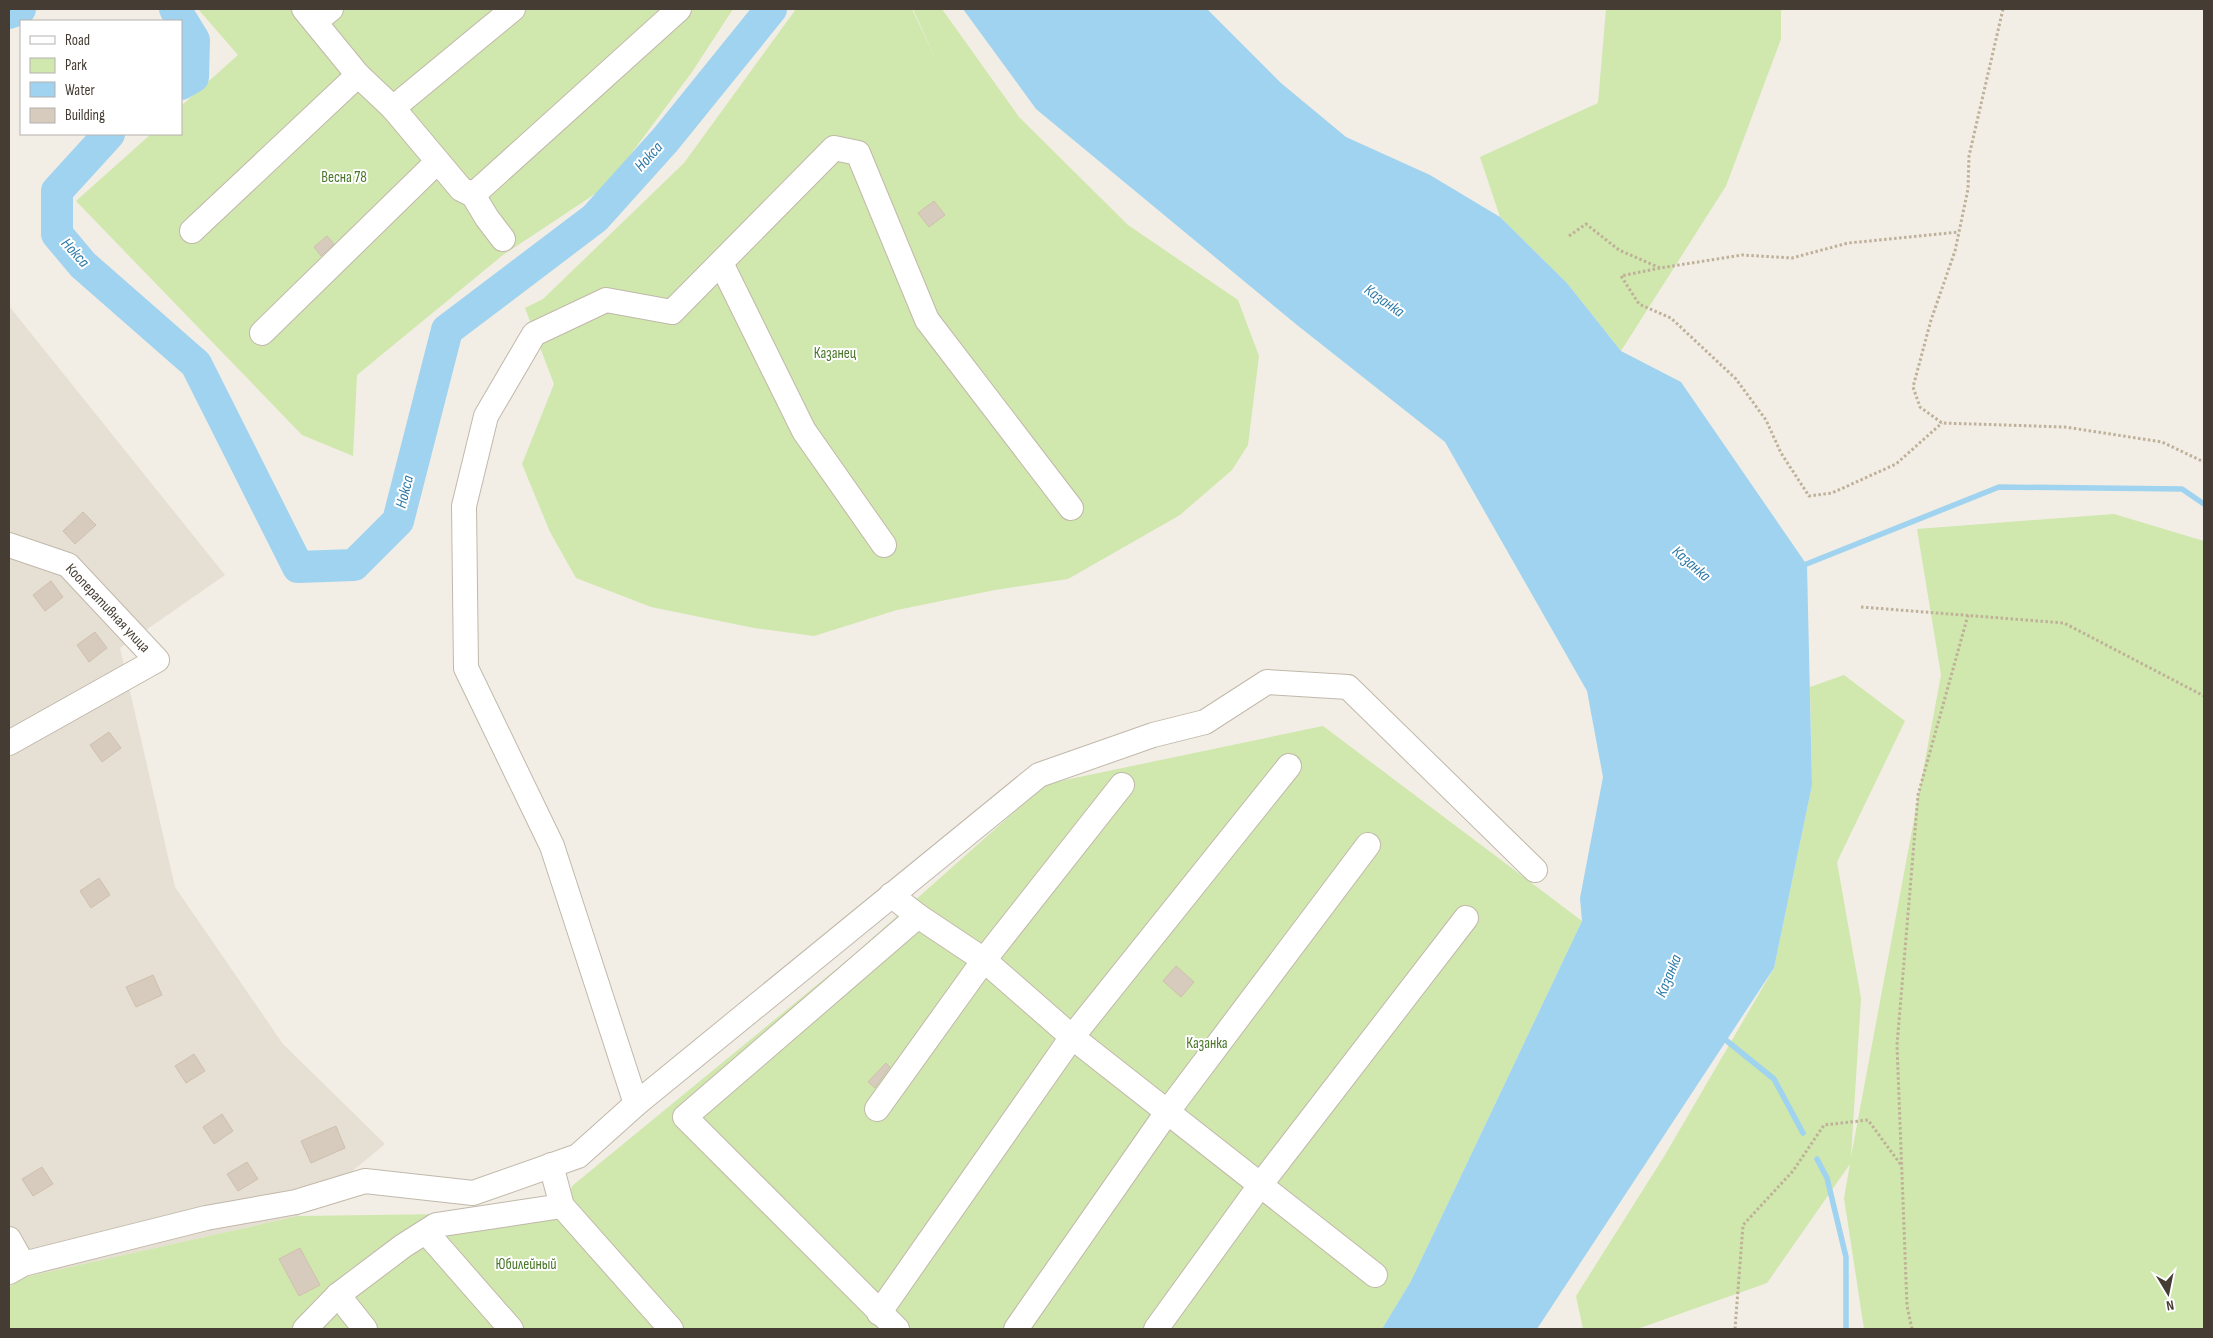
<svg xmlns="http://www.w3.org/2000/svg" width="2213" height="1338" font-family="'Sofia Sans Condensed',sans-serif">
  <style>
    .residential { fill: #e6dfd3 }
    .green { fill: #d0e7ad }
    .water { fill: #a0d3f0 }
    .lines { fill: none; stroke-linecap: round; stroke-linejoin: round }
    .stream { stroke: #a0d3f0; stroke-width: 5.5 }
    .river { stroke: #a0d3f0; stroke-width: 32 }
    .building { fill: #d7cbbd; stroke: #cfc0ad }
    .minor-casing { stroke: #c1b8aa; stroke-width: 26 }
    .path { stroke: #bfb099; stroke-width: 3; stroke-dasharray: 2.5 2.5; stroke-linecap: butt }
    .minor { stroke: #fff; stroke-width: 24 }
    .labels { text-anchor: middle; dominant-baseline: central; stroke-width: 4; stroke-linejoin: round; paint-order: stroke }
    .park-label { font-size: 15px; fill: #497628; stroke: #fff }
    .street-label { font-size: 15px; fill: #453d34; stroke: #fff }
    .water-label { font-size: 16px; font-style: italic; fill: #2d7aa8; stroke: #fff }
  </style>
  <rect width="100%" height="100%" fill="#f2eee5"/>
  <path class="residential" d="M9,306L225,575L120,648L175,887L283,1044L385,1144L298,1216L21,1278L9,1286Z"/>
  <path class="green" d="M198,9H733L692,72L607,186L503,255L357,375L353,456L302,435L76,201L151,134H181V106L238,55Z
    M796,9H912L937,62L913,9H942L1019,117L1128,225L1238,300L1259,356L1248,445L1232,470L1180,515L1068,579L995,590L897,610L814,636L754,628L651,607L576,578L550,532L522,464L554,384L525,308L543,299L684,163Z
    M1606,9H1781V39L1726,186L1621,351L1567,283L1500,217L1480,157L1598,103Z
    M2114,514L2204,541V1329H1864L1844,1198L1850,1164L1767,1283L1637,1329H1583L1576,1296L1665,1155L1774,968L1812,785L1810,687L1844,675L1905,721L1837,862L1861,998L1851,1157L1941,675L1917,529Z
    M1323,726L1582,921L1411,1281L1382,1329H677L568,1201L572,1186L851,957L1046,784Z
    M529,1198L558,1200L667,1329H9V1287L21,1278L298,1216L447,1214Z"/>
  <path class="water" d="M963,9H1207L1281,83L1346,137L1430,175L1500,217L1567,283L1621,351L1681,382L1807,565L1812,785L1774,968L1537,1329H1382L1411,1281L1582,921L1580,898L1603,777L1587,691L1445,442L1297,325L1036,109Z"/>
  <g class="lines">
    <path class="stream" d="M1799,567L1999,487L2182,489L2204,504
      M1722,1037L1774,1079L1803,1133
      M1817,1159L1827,1178L1846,1257V1329"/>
    <path class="river" d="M175,9L194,40L193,77L181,84
      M9,13L20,9
      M109,134L57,191V234L83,265L196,364L298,567L354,565L398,521L447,330L595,218L666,139L771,9"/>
  </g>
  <path class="building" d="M934,201L945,215L929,227L918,213Z
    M327,236L334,244L321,256L314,247Z
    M83,512L96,525L75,544L63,531Z
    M51,581L63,597L45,611L33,595Z
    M95,632L107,648L89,662L77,645Z
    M109,732L121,748L102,762L90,745Z
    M99,878L110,895L91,908L80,891Z
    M1176,966L1194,982L1181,997L1163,981Z
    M153,975L162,995L136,1007L126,987Z
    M194,1054L205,1071L186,1083L175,1066Z
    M886,1063L890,1067L875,1088L868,1082Z
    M222,1114L233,1131L214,1144L203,1127Z
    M336,1126L345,1148L311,1163L301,1141Z
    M247,1162L258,1179L238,1191L227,1174Z
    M42,1167L53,1184L33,1196L22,1179Z
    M300,1248L320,1285L299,1296L279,1259Z"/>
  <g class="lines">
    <g class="minor-casing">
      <g id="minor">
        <path d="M304,9L358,75L393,108L461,189L473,195L487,218L503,239"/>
        <path d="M315,22L331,9"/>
        <path d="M393,108L513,9"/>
        <path d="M473,195L679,9"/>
        <path d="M192,231L358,75"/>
        <path d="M721,263L804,431L884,545"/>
        <path d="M262,333L437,162"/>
        <path id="s1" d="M9,545L68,565L157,660L9,743"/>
        <path d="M891,895L918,916L984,960L1072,1037L1375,1275"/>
        <path d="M636,1104L1039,775L1153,735L1205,722L1267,682L1348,687L1535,870"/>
        <path d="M877,1109L984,960L1122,785"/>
        <path d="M551,1165L562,1206L671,1329"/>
        <path d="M426,1232L511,1329"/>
        <path d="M9,1239L23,1264"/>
        <path d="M9,1272L23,1264L206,1218L296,1202L365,1181L473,1193L578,1156L636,1104L552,846L466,668L464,506L486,416L534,334L606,300L672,312L834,148L858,153L927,320L1071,508"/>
        <path d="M338,1295L365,1329"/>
        <path d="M879,1313L1072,1037L1289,766"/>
        <path d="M305,1329L338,1295L403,1246L436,1225L562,1206"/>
        <path d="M897,1329L685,1117L918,916"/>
        <path d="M1016,1329L1168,1111L1368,845"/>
        <path d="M1156,1329L1261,1184L1466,918"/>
      </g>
    </g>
    <path class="path" d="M2003,9L1969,156L1968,189L1955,251L1931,320L1913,387L1920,407L1942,423L2065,427L2162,442L2204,462
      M1569,236L1586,224L1619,250L1660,268L1742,255L1792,258L1848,243L1959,232
      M1660,268L1621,276L1639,304L1671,318L1736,379L1766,420L1781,453L1809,496L1832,493L1896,464L1942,423
      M1861,607L2064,623L2204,696
      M1735,1329L1743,1225L1793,1171L1824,1125L1868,1120L1901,1165
      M1912,1329L1907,1306L1897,1045L1918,795L1968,615"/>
    <use href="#minor" class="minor"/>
  </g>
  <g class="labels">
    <g class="park-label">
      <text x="344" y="177">Весна 78</text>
      <text x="835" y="353">Казанец</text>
      <text x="1207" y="1043">Казанка</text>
      <text x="526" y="1264">Юбилейный</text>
    </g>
    <g class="street-label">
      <text stroke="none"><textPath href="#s1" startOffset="121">Кооперативная улица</textPath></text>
    </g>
    <g class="water-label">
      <text transform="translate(649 157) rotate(-48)">Нокса</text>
      <text transform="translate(75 253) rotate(48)">Нокса</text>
      <text transform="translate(1384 301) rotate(35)">Казанка</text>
      <text transform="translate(405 492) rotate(-76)">Нокса</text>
      <text transform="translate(1691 564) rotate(41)">Казанка</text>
      <text transform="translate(1669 976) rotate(-68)">Казанка</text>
    </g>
  </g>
  <rect width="2213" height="1338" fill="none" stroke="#453d34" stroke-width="20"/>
  <rect x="20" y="20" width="162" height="115" fill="#ffffff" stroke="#b5b1ae"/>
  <rect x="30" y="36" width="25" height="8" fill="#ffffff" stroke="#b5b1ae"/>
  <text x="65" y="45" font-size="15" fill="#453d34">Road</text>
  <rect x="30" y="58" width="25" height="15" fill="#d0e7ad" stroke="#b5b1ae"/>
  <text x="65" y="70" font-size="15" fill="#453d34">Park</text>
  <rect x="30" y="82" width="25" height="15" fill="#a0d3f0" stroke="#b5b1ae"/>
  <text x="65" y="95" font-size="15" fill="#453d34">Water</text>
  <rect x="30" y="108" width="25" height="15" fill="#d7cbbd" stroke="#b5b1ae"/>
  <text x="65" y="120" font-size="15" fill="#453d34">Building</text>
  <g transform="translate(2168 1293) rotate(170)" stroke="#ffffff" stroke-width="4" paint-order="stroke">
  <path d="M0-4L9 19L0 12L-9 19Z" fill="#453d34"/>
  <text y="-8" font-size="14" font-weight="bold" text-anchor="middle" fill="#453d34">N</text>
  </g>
</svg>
